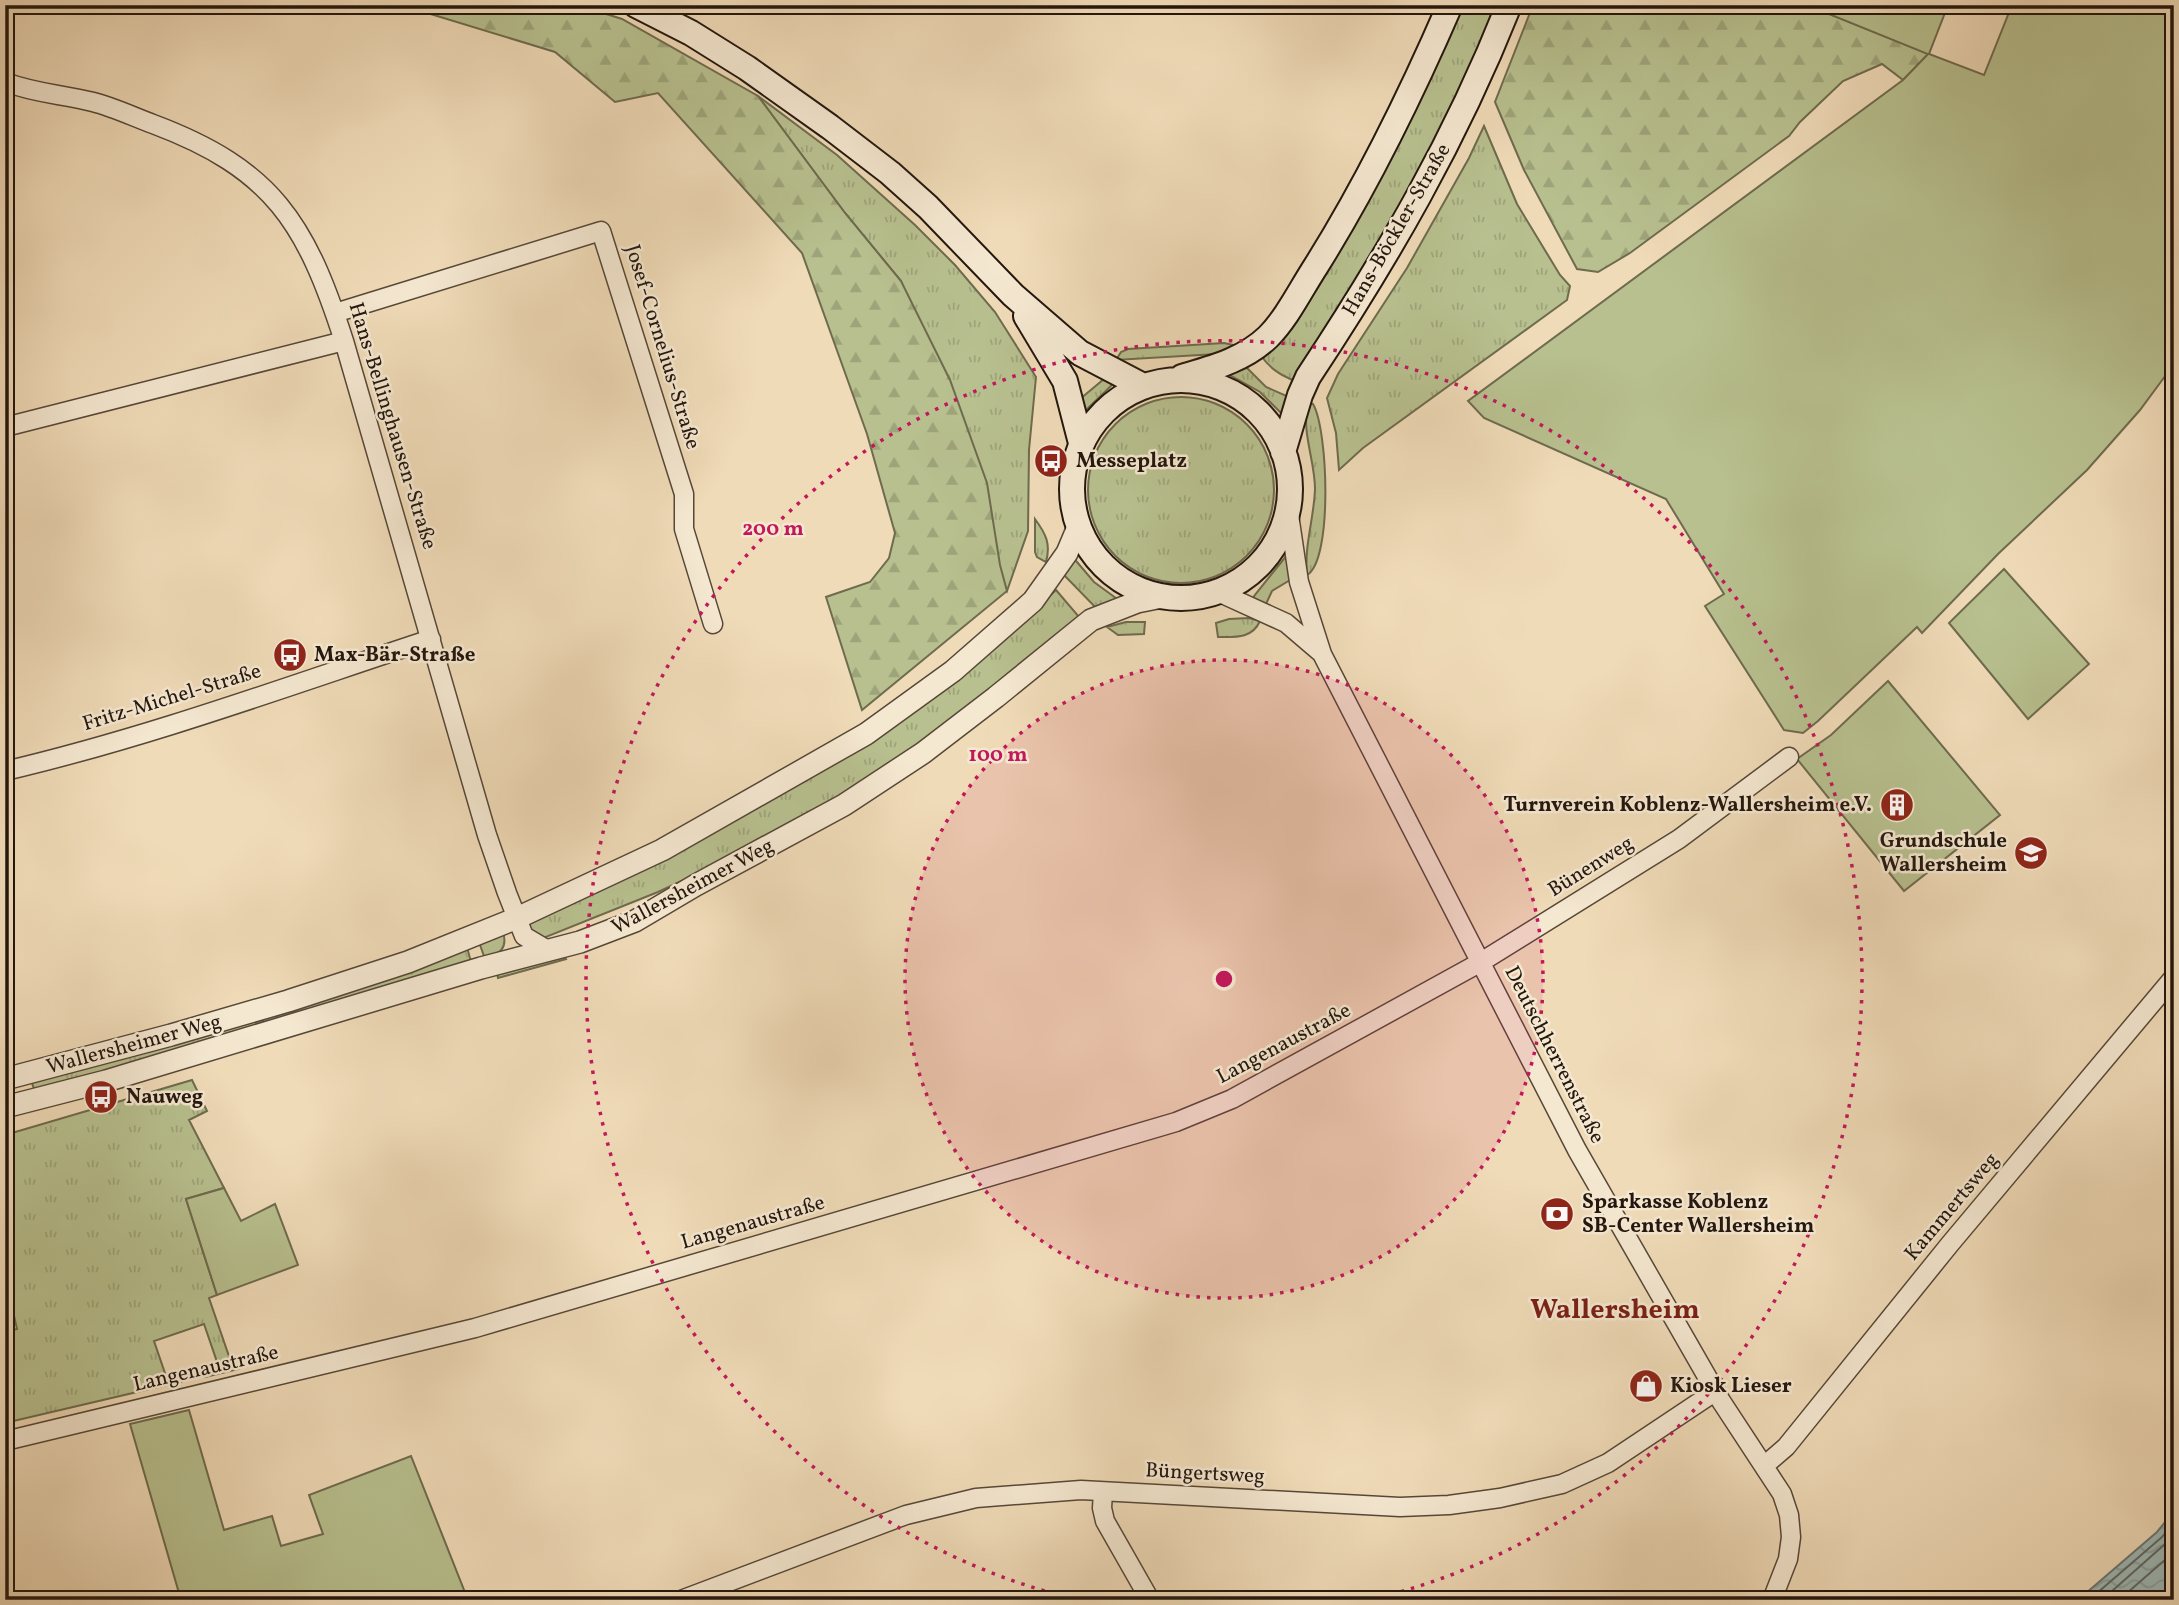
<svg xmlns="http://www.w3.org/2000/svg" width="2179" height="1605" font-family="Vollkorn,serif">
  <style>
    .grass { fill: url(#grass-tufts); stroke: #6e6b4e; stroke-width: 2 }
    .forest { fill: url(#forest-firs); stroke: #6e6b4e; stroke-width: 2 }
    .green { fill: #b8c08f; stroke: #6e6b4e; stroke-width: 2 }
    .water { fill: url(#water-waves); stroke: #6c7874; stroke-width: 2 }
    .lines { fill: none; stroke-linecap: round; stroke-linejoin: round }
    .shore { stroke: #606863; stroke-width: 2 }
    .minor-casing { stroke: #564738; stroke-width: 21 }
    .tertiary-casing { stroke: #564738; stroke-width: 24 }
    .secondary-casing { stroke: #23160e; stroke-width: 28 }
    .minor { stroke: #f5e8d1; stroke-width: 18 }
    .tertiary { stroke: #f5e8d1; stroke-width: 21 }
    .secondary { stroke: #f5e8d1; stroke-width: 24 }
    .ring { fill: none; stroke: #c2185b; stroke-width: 3.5; stroke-dasharray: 3.5 7 }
    .labels { text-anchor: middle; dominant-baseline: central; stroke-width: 5; stroke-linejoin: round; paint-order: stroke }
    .street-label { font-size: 21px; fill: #23160e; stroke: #f5e8d1 }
    .poi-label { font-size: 21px; font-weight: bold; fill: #23160e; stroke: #f5e8d1; text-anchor: start }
    .district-label { font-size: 28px; font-weight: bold; fill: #7a1f14; stroke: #f5e8d1 }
    .centre { fill: #c2185b; stroke: #f5e8d1; stroke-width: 3.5 }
    .ring-label { font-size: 21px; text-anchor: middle; font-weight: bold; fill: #c2185b; stroke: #f5e8d1; stroke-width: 5; stroke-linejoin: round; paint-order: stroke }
  </style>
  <defs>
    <pattern id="grass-tufts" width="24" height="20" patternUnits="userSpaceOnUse" patternTransform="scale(1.75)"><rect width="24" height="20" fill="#b8c08f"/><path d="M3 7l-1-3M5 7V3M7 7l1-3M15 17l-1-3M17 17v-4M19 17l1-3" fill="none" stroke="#9ea47a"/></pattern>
    <pattern id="forest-firs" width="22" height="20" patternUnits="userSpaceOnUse" patternTransform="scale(1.75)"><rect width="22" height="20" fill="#b8c08f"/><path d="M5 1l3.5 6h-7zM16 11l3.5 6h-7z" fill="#9ea47a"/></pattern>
    <pattern id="water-waves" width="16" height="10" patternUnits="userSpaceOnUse" patternTransform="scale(1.75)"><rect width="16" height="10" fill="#9db9b8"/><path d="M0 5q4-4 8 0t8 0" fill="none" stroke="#879e9d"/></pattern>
  </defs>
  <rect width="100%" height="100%" fill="#f0dbb8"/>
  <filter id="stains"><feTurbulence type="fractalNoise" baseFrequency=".00286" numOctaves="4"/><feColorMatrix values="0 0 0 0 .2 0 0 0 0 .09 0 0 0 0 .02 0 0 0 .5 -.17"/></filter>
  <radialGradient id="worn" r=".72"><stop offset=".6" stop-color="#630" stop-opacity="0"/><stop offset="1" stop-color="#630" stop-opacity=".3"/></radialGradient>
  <path class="grass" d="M1460,5H1498L1422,172L1295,381C1280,375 1271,369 1261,356Z
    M758,96L837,155L915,225L955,265L995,312L1036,377L1029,450L1028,531L1007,591L901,281L845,213Z
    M1484,126L1517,204L1560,275L1570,286L1567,300L1363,448L1339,470L1336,433L1327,398L1338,374L1407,268L1469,158Z
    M1224,343L1233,345L1236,348L1217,354L1116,360L1121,352L1128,349Z
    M1245,366L1266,387L1289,397L1283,415L1260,392L1228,374Z
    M1104,379L1113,384L1085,411L1080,399Z
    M1088 490a93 93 0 1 1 186 0a93 93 0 1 1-186 0Z
    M1308,403L1313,404C1328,429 1333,560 1307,575C1304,545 1314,519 1315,489C1315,460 1301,432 1308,403Z
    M1035,519C1046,534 1051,544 1046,562L1037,557L1035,552Z
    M1071,555L1094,582L1124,604L1098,610L1063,574Z
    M1287,555L1290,580L1272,591L1266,604L1254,599V596Z
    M1056,590L1080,618L904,757L836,802L744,852L658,892L541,939L531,933L527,923L667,855L1004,638Z
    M1249,618L1260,621C1252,639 1235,637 1218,637L1216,623L1229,619Z
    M1126,622H1145L1144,634L1118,635L1107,627Z
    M503,932C508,948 500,954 485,959L479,942Z
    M467,947L471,962L278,1022L275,1011Z
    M565,957L566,959L498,978L497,973Z
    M262,1015L264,1026L35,1092L31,1080Z
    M192,1080L207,1111L189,1120L224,1188L186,1199L217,1295L209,1298L232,1365L238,1369L205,1377L203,1367L217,1362L204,1324L154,1341L167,1379L181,1374L184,1381L5,1423V1332L17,1329L5,1276V1135Z"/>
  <path class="forest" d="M401,5H578L622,19L758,96L845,213L901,281L950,380L987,483L1000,565L1007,591L862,710L826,597L870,582L889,558L895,533L867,434L802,253L658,93L615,102L555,52Z
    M1533,5H1820L1819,10L1929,54L1903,80L1882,64L1843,81L1800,122L1789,136L1630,253L1598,272L1577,269L1524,170L1495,102Z"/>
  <path class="green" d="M1820,5H1948L1929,54L1984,75L2012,5H2132L2138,8L2139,5H2174V364L2140,410L2087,470L1998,554L1922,633L1917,627L1818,721L1803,733L1784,730L1705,606L1724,594L1666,499L1484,418L1468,401L1903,80L1928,54L1819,10Z
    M2004,569L2089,664L2028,719L1949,623Z
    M1888,681L2000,815L1904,891L1797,759L1831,735Z
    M224,1188L241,1221L275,1204L298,1265L217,1295L186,1199Z
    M189,1410L224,1530L272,1516L281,1546L323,1534L309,1495L411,1456L468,1600H181L130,1424Z"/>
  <path class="water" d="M2174,1511V1600H2078L2157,1532Z"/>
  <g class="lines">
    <path class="shore" d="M2089,1600L2162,1537L2174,1522
      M2102,1600L2174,1536
      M2119,1600L2174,1552"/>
    <g class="minor-casing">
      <path id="minor" d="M5,82C37,94 62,94 93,102C113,107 134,117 153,124C273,169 306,223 344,341L487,835L507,893L524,936L546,949
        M335,313L601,231L684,494V529L713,624
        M5,427L344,341
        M1288,508L1299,582L1322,654L1577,1150L1721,1401L1782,1494L1789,1515L1791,1537L1788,1559L1772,1600
        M1218,592L1286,623L1320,652
        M5,771C150,737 291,685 431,639
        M5,1441L475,1328L1176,1122L1232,1099L1481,962L1679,839L1789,757
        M1764,1466L1786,1447L1950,1244L2174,977
        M1103,1492L1102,1508L1105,1521L1150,1600
        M681,1600L906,1515L976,1498L1081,1490L1400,1507L1449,1505L1500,1498L1562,1484L1608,1463L1716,1391"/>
    </g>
    <g class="tertiary-casing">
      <path id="tertiary" d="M5,1079L171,1035L288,1001L408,962L517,918L662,850L866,734L953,671L1033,601L1067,553L1078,527
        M5,1107L106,1081L481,968L580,942L635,921L696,885L844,805L923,753L996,697L1091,620L1137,602L1162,597"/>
    </g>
    <g class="secondary-casing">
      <path id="secondary" d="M636,5L691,33L747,68L830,127L890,173L928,207L1013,295L1080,353L1143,386
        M1026,316L1065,381L1081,443
        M1182,377C1212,368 1244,360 1268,337C1287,318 1301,289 1316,266C1368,183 1411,95 1450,5
        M1072 489a109 109 0 1 1 218 0a109 109 0 1 1-218 0Z
        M1283,452L1300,395L1308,377C1388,256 1455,141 1509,5"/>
    </g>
    <use href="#minor" class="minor"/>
    <use href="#tertiary" class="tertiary"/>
    <use href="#secondary" class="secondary"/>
  </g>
  <circle cx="1224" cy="979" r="319" fill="#c2185b" fill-opacity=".12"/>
  <g class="ring">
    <circle cx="1224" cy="979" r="319"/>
    <path d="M1075 1599A638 638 0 1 1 1373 1599"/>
  </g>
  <defs>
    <g id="bus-disc" transform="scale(1.75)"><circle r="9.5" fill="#8f2418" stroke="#f5e8d1"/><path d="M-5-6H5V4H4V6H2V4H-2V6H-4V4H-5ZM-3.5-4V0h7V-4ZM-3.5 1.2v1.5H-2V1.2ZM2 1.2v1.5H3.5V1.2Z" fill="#fff"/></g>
    <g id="building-disc" transform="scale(1.75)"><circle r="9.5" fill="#8f2418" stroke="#f5e8d1"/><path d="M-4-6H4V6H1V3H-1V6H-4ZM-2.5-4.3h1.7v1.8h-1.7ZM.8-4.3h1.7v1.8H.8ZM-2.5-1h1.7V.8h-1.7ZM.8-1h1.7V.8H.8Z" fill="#fff"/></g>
    <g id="school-disc" transform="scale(1.75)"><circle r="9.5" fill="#8f2418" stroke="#f5e8d1"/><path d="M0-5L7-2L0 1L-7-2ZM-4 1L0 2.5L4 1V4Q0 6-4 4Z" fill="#fff"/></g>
    <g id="bank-disc" transform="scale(1.75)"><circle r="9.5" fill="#8f2418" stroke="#f5e8d1"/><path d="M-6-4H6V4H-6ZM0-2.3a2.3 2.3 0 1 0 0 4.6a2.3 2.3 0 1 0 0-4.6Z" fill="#fff"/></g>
    <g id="shop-disc" transform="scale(1.75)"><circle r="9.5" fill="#8f2418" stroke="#f5e8d1"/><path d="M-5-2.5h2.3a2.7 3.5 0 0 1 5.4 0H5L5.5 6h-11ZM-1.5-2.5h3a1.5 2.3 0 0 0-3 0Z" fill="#fff"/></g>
  </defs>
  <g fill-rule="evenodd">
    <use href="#bus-disc" x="1051" y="461"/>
    <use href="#bus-disc" x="290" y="655"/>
    <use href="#building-disc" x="1897" y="805"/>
    <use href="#school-disc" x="2031" y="853"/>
    <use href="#bus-disc" x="101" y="1097"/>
    <use href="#bank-disc" x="1557" y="1214"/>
    <use href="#shop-disc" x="1646" y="1386"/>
  </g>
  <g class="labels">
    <g class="street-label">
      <text transform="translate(1397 230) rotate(-60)">Hans-Böckler-Straße</text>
      <text transform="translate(662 347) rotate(73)">Josef-Cornelius-Straße</text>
      <text transform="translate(392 426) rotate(73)">Hans-Bellinghausen-Straße</text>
      <text transform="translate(172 698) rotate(-17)">Fritz-Michel-Straße</text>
      <text transform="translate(1591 867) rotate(-32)">Bünenweg</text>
      <text transform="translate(693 887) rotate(-28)">Wallersheimer Weg</text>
      <text transform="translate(1284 1044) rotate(-28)">Langenaustraße</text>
      <text transform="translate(134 1045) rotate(-15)">Wallersheimer Weg</text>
      <text transform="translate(1554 1055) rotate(63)">Deutschherrenstraße</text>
      <text transform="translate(1952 1207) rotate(-50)">Kammertsweg</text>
      <text transform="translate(753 1223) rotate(-16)">Langenaustraße</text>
      <text transform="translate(206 1369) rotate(-13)">Langenaustraße</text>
      <text transform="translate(1205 1474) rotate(3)">Büngertsweg</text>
    </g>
    <g class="poi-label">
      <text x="1076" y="461">Messeplatz</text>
      <text x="314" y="655">Max-Bär-Straße</text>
      <text x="1872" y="805" text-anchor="end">Turnverein Koblenz-Wallersheim e.V.</text>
      <text x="2007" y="841" text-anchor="end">Grundschule<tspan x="2007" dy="24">Wallersheim</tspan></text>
      <text x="126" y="1097">Nauweg</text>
      <text x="1582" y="1202">Sparkasse Koblenz<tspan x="1582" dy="24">SB-Center Wallersheim</tspan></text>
      <text x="1670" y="1386">Kiosk Lieser</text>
    </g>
    <g class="district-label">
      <text x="1615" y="1310">Wallersheim</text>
    </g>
  </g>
  <circle cx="1224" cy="979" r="10" class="centre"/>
  <g class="ring-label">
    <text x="773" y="535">200 m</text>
    <text x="998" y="761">100 m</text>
  </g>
  <rect width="2179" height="1605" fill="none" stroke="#f0dbb8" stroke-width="28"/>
  <rect x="7" y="7" width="2165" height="1591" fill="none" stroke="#23160e" stroke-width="3.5"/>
  <rect x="14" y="14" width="2151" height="1577" fill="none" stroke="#23160e" stroke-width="2"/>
  <rect width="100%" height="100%" filter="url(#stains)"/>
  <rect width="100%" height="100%" fill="url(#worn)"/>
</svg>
